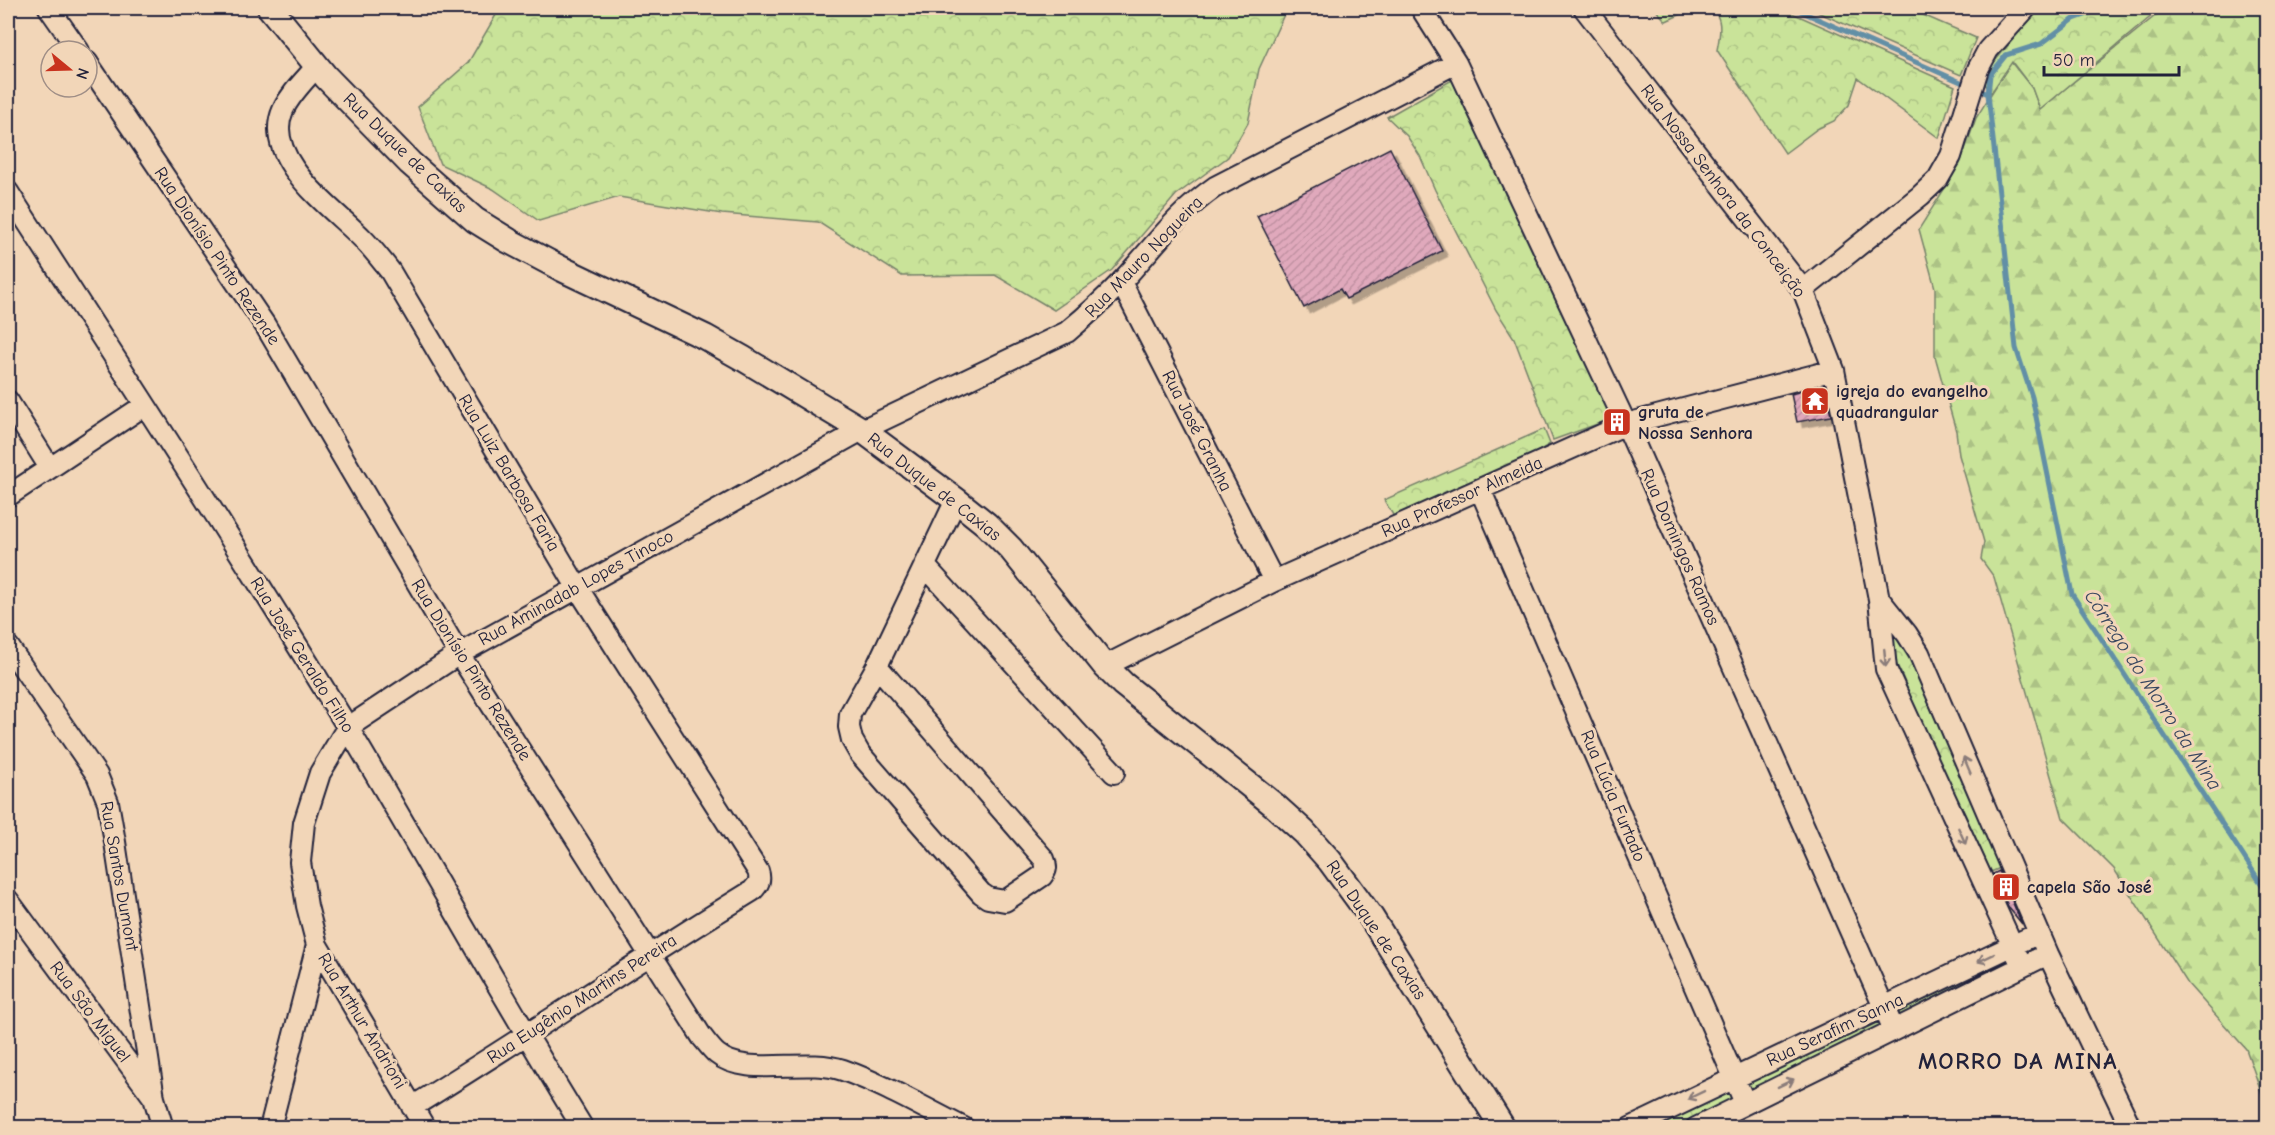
<svg xmlns="http://www.w3.org/2000/svg" width="2275" height="1135" font-family="'Comic Neue',sans-serif">
  <style>
    .forest { fill: url(#forest-firs); stroke: #76826a; stroke-width: 1.5 }
    .park { fill: url(#park-crowns); stroke: #76826a; stroke-width: 1.5 }
    .lines { fill: none; stroke-linecap: round; stroke-linejoin: round }
    .stream { stroke: #628fa6; stroke-width: 5 }
    .building { fill: url(#building-hatch); stroke: #22223b; stroke-width: 1.5; filter: url(#shadow) }
    .minor-casing { stroke: #22223b; stroke-width: 24 }
    .tertiary-casing { stroke: #22223b; stroke-width: 28 }
    .minor { stroke: #f2d6b8; stroke-width: 20 }
    .tertiary { stroke: #f2d6b8; stroke-width: 24 }
    .oneway { stroke: #8a7c7a }
    .labels { text-anchor: middle; dominant-baseline: central; stroke-width: 6; stroke-linejoin: round; paint-order: stroke }
    .street-label { font-size: 18px; fill: #22223b; stroke: #f2d6b8 }
    .poi-label { font-size: 18px; font-weight: bold; fill: #22223b; stroke: #f2d6b8; text-anchor: start }
    .water-label { font-size: 20px; font-style: italic; fill: #37465f; stroke: #f2d6b8 }
    .district-label { font-size: 24px; font-weight: bold; letter-spacing: 1.5px; fill: #22223b; stroke: #f2d6b8 }
  </style>
  <defs>
    <pattern id="forest-firs" width="22" height="20" patternUnits="userSpaceOnUse" patternTransform="scale(1.5)"><rect width="22" height="20" fill="#c9e399"/><path d="M5 1l3.5 6h-7zM16 11l3.5 6h-7z" fill="#acc285"/></pattern>
    <pattern id="park-crowns" width="20" height="18" patternUnits="userSpaceOnUse" patternTransform="scale(1.5)"><rect width="20" height="18" fill="#c9e399"/><path d="M2 6a3 3 0 1 1 6 0M12 15a3 3 0 1 1 6 0" fill="none" stroke="#acc285"/></pattern>
    <pattern id="building-hatch" width="6" height="6" patternUnits="userSpaceOnUse" patternTransform="scale(1.5)"><rect width="6" height="6" fill="#e0a9bc"/><path d="M-1 1l2-2M0 6l6-6M5 7l2-2" fill="none" stroke="#c091a2"/></pattern>
    <filter id="shadow"><feDropShadow dx="5.5" dy="5.5" stdDeviation="0" flood-color="#0004"/></filter>
  </defs>
  <rect width="100%" height="100%" fill="#f2d6b8"/>
  <filter id="ink" filterUnits="userSpaceOnUse"><feTurbulence type="fractalNoise" baseFrequency=".0167" numOctaves="2"/><feDisplacementMap in="SourceGraphic" scale="12" xChannelSelector="R" yChannelSelector="G"/><feConvolveMatrix kernelMatrix="1 2 1 2 8 2 1 2 1" color-interpolation-filters="sRGB"/></filter>
  <g filter="url(#ink)">
    <path class="forest" d="M2165,8H2267V1108L2246,1049L2188,984L2114,869L2063,818L1994,577L1981,559L1984,542L1959,455L1956,431L1935,356V288L1919,229L1960,164L1976,118L2011,62L2032,88L2040,109Z"/>
    <path class="park" d="M500,8H1287L1259,69L1248,123L1228,157L1176,195L1112,270L1054,310L995,275L902,276L818,222L722,214L619,197L539,221L493,189L440,164L418,107L468,63Z
      M1654,8H1695L1666,21Z
      M1706,8H1781L1955,86L1939,138L1858,78L1849,105L1834,121L1817,129L1785,153L1717,50C1720,35 1725,12 1706,8Z
      M1808,8H1907L1976,38L1961,75Z
      M2039,8H2161L2040,110L2032,88L2012,62L1991,93L1981,78Z
      M1452,80L1614,418L1553,440L1514,338L1496,310L1435,190L1420,156L1407,136L1387,117Z
      M1544,429L1550,444L1520,463L1396,520L1384,500Z
      M1887,613L1913,650L2007,865L1991,872L1965,814L1932,750L1901,673L1889,649Z
      M2010,950L2018,965L1895,1025L1887,1009Z
      M1881,1012L1889,1028L1747,1098L1739,1078Z
      M1732,1083L1740,1102L1687,1127L1639,1128Z"/>
    <g class="lines">
      <path class="stream" d="M1793,8L1988,94L2016,348L2032,397L2072,594L2268,894
        M1988,94L1990,75L2006,55L2041,44L2074,19L2105,8"/>
    </g>
    <path class="building" d="M1390,148L1442,251L1346,299L1340,289L1304,308L1257,216Z
      M1825,385L1831,416L1797,422L1791,394Z
      M1999,871L2022,924L2009,908L1993,874Z"/>
    <g class="lines">
      <g class="minor-casing">
        <path id="minor" d="M49,8L79,51
          M1421,8L1456,63L1626,424L1894,1030
          M1584,8L1803,290L1834,370L1879,599L1886,669L2022,966
          M87,62L265,325L459,654L702,1037C707,1043 712,1050 717,1054C746,1078 804,1057 843,1070C885,1085 924,1108 964,1128
          M317,66C305,80 291,93 283,110C261,159 334,209 363,239C373,249 381,260 390,271L577,587L758,871C761,880 759,884 752,891C638,961 527,1036 412,1107
          M8,192C122,369 238,547 348,728C427,860 501,996 583,1128
          M1121,282L1274,581
          M1803,290L1920,196L1938,179L1951,156L1978,69L1988,50L2026,8
          M8,401L50,468
          M1480,489L1745,1103
          M8,496L145,405
          M925,566L1114,773
          M1879,599L1907,634L1919,653L2048,954L2131,1128
          M8,646L97,775L108,802L115,842L154,1098
          M877,666L1044,859C1047,866 1047,870 1042,876L1005,901L988,898L981,893L860,754L852,740L849,727L850,714L877,666L956,500
          M1105,666L1274,581L1626,424L1834,370
          M8,900L154,1098L163,1128
          M317,945L425,1128
          M270,1128L317,945L307,906L300,862L304,823L320,773L347,728L459,654L862,430L1067,332C1086,316 1104,300 1121,282C1153,248 1176,214 1215,187L1456,63
          M1630,1128L2039,933
          M1696,1128L2048,954"/>
      </g>
      <g class="tertiary-casing">
        <path id="tertiary" d="M270,8L326,77L410,163L475,220L509,241L560,268L705,337L744,359L862,430L956,500L986,524L1011,549L1105,666L1123,684L1273,804L1304,832L1330,861L1371,917L1503,1128"/>
      </g>
      <use href="#minor" class="minor"/>
      <use href="#tertiary" class="tertiary"/>
    </g>
    <defs><path id="oneway-shaft" d="M-6 0H5M1.5-3L5.5 0L1.5 3" fill="none" stroke-width="1.6" stroke-linecap="round" stroke-linejoin="round" transform="scale(1.5)"/></defs>
    <g class="oneway">
      <use href="#oneway-shaft" transform="translate(1885 658) rotate(85)"/>
      <use href="#oneway-shaft" transform="translate(1967 765) rotate(-113)"/>
      <use href="#oneway-shaft" transform="translate(1962 836) rotate(66)"/>
      <use href="#oneway-shaft" transform="translate(1986 958) rotate(154)"/>
      <use href="#oneway-shaft" transform="translate(1786 1083) rotate(-26)"/>
      <use href="#oneway-shaft" transform="translate(1696 1095) rotate(154)"/>
    </g>
  </g>
  <defs>
    <g id="temple-square" transform="scale(1.5)"><rect x="-9" y="-9" width="18" height="18" rx="4" fill="#c8321e" stroke="#f2d6b8"/><path d="M0-6L5-2H3V0L6.5 2.5H4V6H1.5V3h-3V6H-4V2.5H-6.5L-3 0V-2H-5Z" fill="#fff"/></g>
    <g id="building-square" transform="scale(1.5)"><rect x="-9" y="-9" width="18" height="18" rx="4" fill="#c8321e" stroke="#f2d6b8"/><path d="M-4-6H4V6H1V3H-1V6H-4ZM-2.5-4.3h1.7v1.8h-1.7ZM.8-4.3h1.7v1.8H.8ZM-2.5-1h1.7V.8h-1.7ZM.8-1h1.7V.8H.8Z" fill="#fff"/></g>
  </defs>
  <g fill-rule="evenodd">
    <use href="#temple-square" x="1815" y="401"/>
    <use href="#building-square" x="1617" y="422"/>
    <use href="#building-square" x="2006" y="887"/>
  </g>
  <g class="labels">
    <g class="street-label">
      <text transform="translate(405 153) rotate(44)">Rua Duque de Caxias</text>
      <text transform="translate(1723 191) rotate(53)">Rua Nossa Senhora da Conceição</text>
      <text transform="translate(217 256) rotate(56)">Rua Dionísio Pinto Rezende</text>
      <text transform="translate(1144 257) rotate(-46)">Rua Mauro Nogueira</text>
      <text transform="translate(1197 431) rotate(63)">Rua José Granha</text>
      <text transform="translate(509 473) rotate(59)">Rua Luiz Barbosa Faria</text>
      <text transform="translate(934 487) rotate(38)">Rua Duque de Caxias</text>
      <text transform="translate(1462 497) rotate(-24)">Rua Professor Almeida</text>
      <text transform="translate(1680 547) rotate(66)">Rua Domingos Ramos</text>
      <text transform="translate(576 588) rotate(-29)">Rua Aminadab Lopes Tinoco</text>
      <text transform="translate(302 655) rotate(58)">Rua José Geraldo Filho</text>
      <text transform="translate(471 670) rotate(58)">Rua Dionísio Pinto Rezende</text>
      <text transform="translate(1613 796) rotate(67)">Rua Lúcia Furtado</text>
      <text transform="translate(119 876) rotate(80)">Rua Santos Dumont</text>
      <text transform="translate(1376 930) rotate(56)">Rua Duque de Caxias</text>
      <text transform="translate(582 999) rotate(-33)">Rua Eugênio Martins Pereira</text>
      <text transform="translate(90 1012) rotate(53)">Rua São Miguel</text>
      <text transform="translate(362 1021) rotate(59)">Rua Arthur Andrioni</text>
      <text transform="translate(1835 1030) rotate(-25)">Rua Serafim Sanna</text>
    </g>
    <g class="poi-label">
      <text x="1836" y="391">igreja do evangelho<tspan x="1836" dy="21">quadrangular</tspan></text>
      <text x="1638" y="412">gruta de<tspan x="1638" dy="21">Nossa Senhora</tspan></text>
      <text x="2027" y="887">capela São José</text>
    </g>
    <g class="water-label">
      <text transform="translate(2153 690) rotate(57)">Córrego do Morro da Mina</text>
    </g>
    <g class="district-label">
      <text x="2018" y="1061">MORRO DA MINA</text>
    </g>
  </g>
  <rect width="2275" height="1135" fill="none" stroke="#f2d6b8" stroke-width="30"/>
  <rect x="15" y="15" width="2245" height="1105" fill="none" stroke="#22223b" stroke-width="2" filter="url(#ink)"/>
  <g transform="translate(69 69) rotate(109)"><circle r="28" fill="#f2d6b8" stroke="#9f8e86" stroke-width="1.5"/>
  <path d="M0-4.5L10 22L0 15L-10 22Z" fill="#c8321e"/>
  <text y="-9" font-size="16" font-weight="bold" text-anchor="middle" fill="#22223b">N</text>
  </g>
  <path d="M2044 66v9h135v-9" fill="none" stroke="#22223b" stroke-width="3"/>
  <text x="2053" y="66" font-size="18" fill="#22223b" stroke="#f2d6b8" stroke-width="4.5" paint-order="stroke">50 m</text>
</svg>
